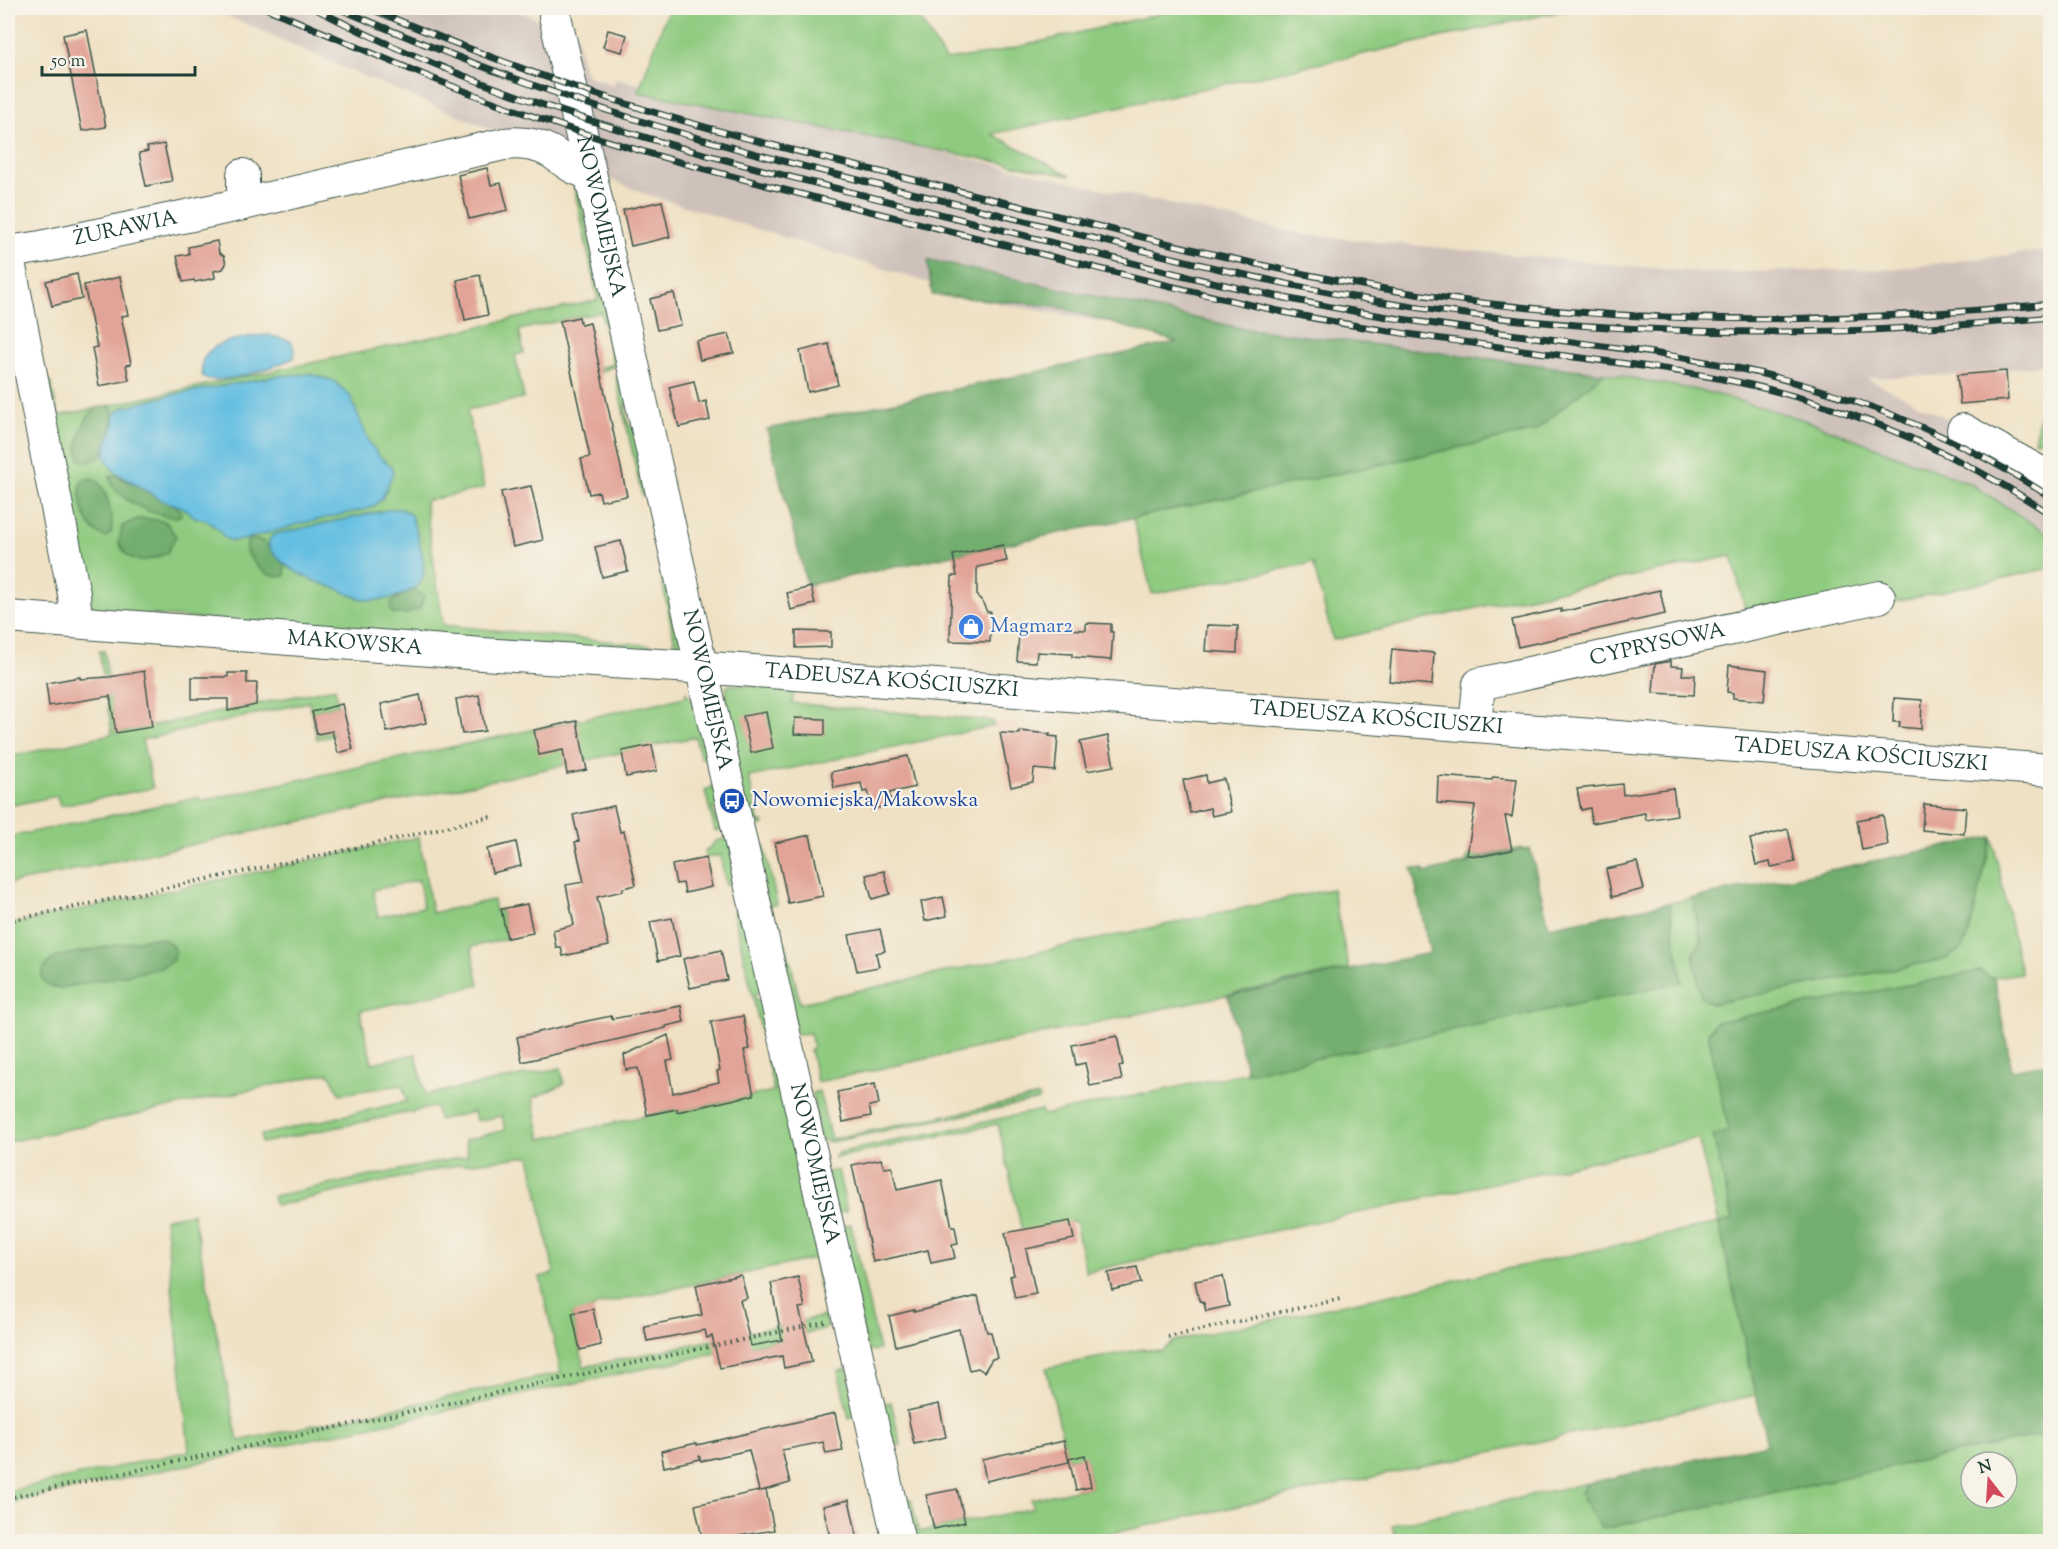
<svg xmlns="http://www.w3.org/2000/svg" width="2058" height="1549" font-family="'Sorts Mill Goudy',serif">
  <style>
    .built { fill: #f1d5bd }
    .industrial { fill: #cec1ba }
    .green { fill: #8eca7f; stroke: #56845a; stroke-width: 1.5; fill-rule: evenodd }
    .forest { fill: #72ae6e; stroke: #487651; stroke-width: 1.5 }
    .water { fill: #63bee1; stroke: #417e8a; stroke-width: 1.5 }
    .building { fill: #e2a498 }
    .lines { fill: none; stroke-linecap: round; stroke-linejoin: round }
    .minor-casing { stroke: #3e564a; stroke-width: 34 }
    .path { stroke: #3e564a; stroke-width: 4; stroke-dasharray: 1.5 4.5; stroke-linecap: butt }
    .minor { stroke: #fff; stroke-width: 32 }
    .rail-casing { stroke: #1f3d34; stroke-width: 7 }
    .rail { stroke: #f7f3e8; stroke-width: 4.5; stroke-dasharray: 14; stroke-linecap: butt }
    .labels { text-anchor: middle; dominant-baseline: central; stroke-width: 4.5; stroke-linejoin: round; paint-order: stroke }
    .street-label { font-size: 21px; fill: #1f3d34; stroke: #f7f3e8 }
    .shop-label { font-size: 21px; fill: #366cbe; stroke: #f7f3e8; text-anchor: start }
    .transit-label { font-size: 21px; fill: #164399; stroke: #f7f3e8; text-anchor: start }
  </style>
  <rect width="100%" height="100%" fill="#f7f3e8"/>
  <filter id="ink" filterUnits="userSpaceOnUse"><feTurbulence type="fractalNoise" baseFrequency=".0167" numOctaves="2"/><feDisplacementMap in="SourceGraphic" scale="12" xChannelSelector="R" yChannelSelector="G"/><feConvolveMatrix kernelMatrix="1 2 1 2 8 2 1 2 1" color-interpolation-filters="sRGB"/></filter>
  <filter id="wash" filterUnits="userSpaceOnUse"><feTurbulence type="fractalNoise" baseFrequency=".008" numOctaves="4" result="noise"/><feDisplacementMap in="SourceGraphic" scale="24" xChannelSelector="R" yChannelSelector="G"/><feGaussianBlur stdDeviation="1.35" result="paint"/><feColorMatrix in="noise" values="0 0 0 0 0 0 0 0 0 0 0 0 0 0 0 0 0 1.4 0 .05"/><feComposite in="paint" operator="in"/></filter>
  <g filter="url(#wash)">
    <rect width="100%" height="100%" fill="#efe1c4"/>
    <path class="built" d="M993,721L1020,723V731L1050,734V736L1058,737L1054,784L1008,795Z"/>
    <path class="industrial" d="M210,8H509L577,34L584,70L588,76L613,85L616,79L1307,235L1703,273L1891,269L2050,250V364L1954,375L1867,378L2050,471V541L1186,337L1002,304L961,293L643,193L349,70Z"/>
    <path class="green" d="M669,8H905L916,12L945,60L987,54L1185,8H1576L992,134L1071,176L638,92Z
      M578,186L613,336V351L617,360V365L600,372L599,368L613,364L601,312L519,330L524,353L515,355L524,398L467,410L484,488L425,501L443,625L676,648L661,576L669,574L681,643L678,651L673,655L100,611L89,602L44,385L51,383L58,416L396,345L598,300L574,187Z
      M2050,367V438L2034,441Z
      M1604,373L1707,392L1805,420L1971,484L2050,535V568L1881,605L1748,622L1732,556L1494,604L1333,640L1313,563L1152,594L1133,518L1535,431Z
      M621,377L628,407L625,405C627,416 626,427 638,431L651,494L642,496L616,378Z
      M99,651H104L116,733L335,688L338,705L312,712L317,734L332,731L333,736L317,739L309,702L142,740L153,788L60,806L57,796L8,806V757L112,734Z
      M730,685L795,688L792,703L993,721L994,726L749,777L759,823L763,822L764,825L751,829L723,706L727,697L726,687Z
      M686,692L695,703L707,757L701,758L695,737L8,884V837L199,797L200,801L685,697Z
      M713,786L722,805L713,808L716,821L728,818L726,828L715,831L705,791Z
      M419,837L432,913L493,900L495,912L501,909L507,939L471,947L479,985L360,1011L372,1063L416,1054L425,1095L561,1068L564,1084L533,1098L541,1139L677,1109L678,1112L774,1091L767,1061L782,1058L835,1300L823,1302L813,1259L597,1305L593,1309L572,1314L584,1367L826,1316L828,1328L761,1344L8,1503V1491L189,1451L165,1218L193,1213L238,1441L561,1373L540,1277L554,1273L530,1156L457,1165L279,1205H275L273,1201L274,1196L468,1156L465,1140L505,1130L502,1116L476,1121L474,1112L439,1120L435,1107L261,1143V1135L407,1101L402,1085L340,1094L329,1073L8,1142V925ZM419,880L423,907L378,917L373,890Z
      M1992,837L2021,973L1991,978L1980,971L1716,1022L1708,1033L1729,1131L1714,1135L1733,1220L1719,1224L1756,1395L1075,1541H910L901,1501L911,1499L919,1532L1033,1508L1031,1499L1091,1487L1085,1456L1068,1459L1046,1368L1143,1349L1162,1351L1174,1341L1719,1223L1698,1138L1086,1272L1075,1221L1022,1231L998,1124L835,1158L838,1153L1041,1110L1043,1115L1682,982L1669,903L1693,898L1701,942L1969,933Z
      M729,838L740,879L726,884L720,855L706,858L705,852L716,841Z
      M764,845L777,904L768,906L755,847Z
      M1521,848L1523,850L1466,862L1468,855L1481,857Z
      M1332,889L1349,969L817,1082L810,1049L813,1047L810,1033L797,1034L777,946L786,943L800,1003Z
      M748,907L765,988L755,994L757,997L756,1000H763L776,1042L764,1045L733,911Z
      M819,1091L831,1139L947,1115V1118L831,1142L820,1140L812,1093Z
      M1039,1096L1040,1100L950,1118V1115Z
      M838,1170L847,1211L836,1213L827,1172Z
      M851,1224L879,1350L868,1352L840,1227Z
      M847,1369L856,1413L849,1418L838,1371Z
      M891,1402L901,1445H888L879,1405Z
      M2050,1433V1541L1396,1542L1392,1525L1588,1483L1581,1491L1602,1529ZM1971,1462H2007V1498H1971Z"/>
    <path class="forest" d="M928,260L1241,328L1604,373L1535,431L1133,518L807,585L767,429L1177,342L1055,306L932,295Z
      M104,406L111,407C118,420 107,445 101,457L89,462L80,460C74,441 84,411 104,406Z
      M116,475L178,507L181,512L180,516C161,521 110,498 110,476Z
      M91,478C93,479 97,480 99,483C108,492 114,521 111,533L106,537C87,533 75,497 82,480Z
      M137,519H152L166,522L176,536L167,553C156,558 139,565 128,556C124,553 121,546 119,543L122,526Z
      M252,539L263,541L269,547L285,565V576C266,579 256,567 246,551L247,541Z
      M416,590L424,596L420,609L406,614H393L390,609L392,601L407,592Z
      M1992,837L1969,933L1962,949L1945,959L1711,1004L1701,997L1693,953L1701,942L1693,898Z
      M1530,848L1549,927L1669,903L1682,982L1247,1073L1228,996L1430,953L1412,868L1424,869V873Z
      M150,938C163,938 170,939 176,952L172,961L161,968L61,988C36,987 37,968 56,957Z
      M1980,971L1991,978H1994L2012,1070L2050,1063V1433L1602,1529L1583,1501L1581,1491L1588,1483L1767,1444L1719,1223L1733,1220L1713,1135L1729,1131L1708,1033L1716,1022Z"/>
    <path class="water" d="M268,335L291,341L295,351L294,358C276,366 221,387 203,377C193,341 243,337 268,335Z
      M310,374L334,381L350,396L369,442L378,455L391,466L393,473L382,499L371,508L300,524L243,540L231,541L223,537L220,531L208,521L195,517L182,507L163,501L117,473L112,469L105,457L107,442L113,430L115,414L122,408L172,395L277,376Z
      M392,509H401L410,514C416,527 429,570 421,582C412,595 384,601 370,600C357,600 346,592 335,588C310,580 284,570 269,547V539L275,534Z"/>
    <g id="blocks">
      <path class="building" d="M87,30L106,127L82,131L63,35Z
        M608,30L627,35L622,52L603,47Z
        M164,144L172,181L146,186L139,153L148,151L147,147Z
        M487,168L491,185L501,183L508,210L469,219L458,175Z
        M662,201L670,237L631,246L623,210Z
        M217,241L219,253L224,256L226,264L223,269L214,271L215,278L195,282L194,280L183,282L177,256L189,254L188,247Z
        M77,274L82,299L52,306L46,281Z
        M480,275L488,315L465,320L457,280Z
        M120,277L128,315L121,316L131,364L126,365L129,380L99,386L92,348L97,347L84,285Z
        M674,293L681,325L657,330L650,299Z
        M579,317L581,325L590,323L627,496L601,501L599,492L589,494L581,459L590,457L560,321Z
        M729,334L734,353L700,360L696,341Z
        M829,344L838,385L808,392L800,351Z
        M2006,371L2008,400L1960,404L1957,375Z
        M694,381L699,403L706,401L710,420L679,427L669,387Z
        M531,486L543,540L513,547L501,492Z
        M621,541L628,571L602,577L595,547Z
        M1003,545L1007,561L977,567V596L982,601L987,612H991L990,642L950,641L952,576H957L953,555Z
        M811,587L815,604L791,610L787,593Z
        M1660,590L1665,614L1518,647L1512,620L1561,609V612Z
        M1086,623L1111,624V632H1113L1111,660L1072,657V654L1037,652L1036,662L1017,661L1019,634L1043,628L1086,630Z
        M1207,625L1238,626L1237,653L1205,651Z
        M796,631L831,632V647L796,648Z
        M1392,649L1434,653L1432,685L1389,681Z
        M1671,661V666L1683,667L1682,675H1695L1694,695L1653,693L1655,664Z
        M1729,665L1767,670L1764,701L1733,698V693L1727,692Z
        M144,671L152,727L116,733L110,696L49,706L46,683L80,677V679L109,677Z
        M228,673H247V683H257L256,705L228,711V699H192V677H228Z
        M420,695L426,723L387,732L381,704Z
        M479,695L485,731L462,734L456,699Z
        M1894,698L1922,700L1921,729L1899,727L1900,722H1893Z
        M342,704L353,749L338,753L332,731L317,734L312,712Z
        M766,712L773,748L751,753L743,716Z
        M795,718L825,719V735L794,734Z
        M577,721L587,770L567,774L563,750L539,755L534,730Z
        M1019,731L1050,734L1049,736L1058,737L1055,771L1034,769L1033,782L1011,787L1000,733L1019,734Z
        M1108,736L1114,766L1087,771L1080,742Z
        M652,745L657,771L626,777L622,751Z
        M908,756L915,787L889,793L892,805L872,809L868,791L863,792L861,783L834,788L831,772Z
        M1206,775L1207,783L1224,779L1231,812L1212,816L1210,808L1190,813L1183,780Z
        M1438,776L1492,780L1493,777L1517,779L1512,817L1505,816L1512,850L1482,856L1467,855L1475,806L1437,803Z
        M1622,784L1623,795L1673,788L1677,815L1646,820L1645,813L1592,823L1590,808L1581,810L1577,789Z
        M1924,804L1966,808L1964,834L1922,830Z
        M614,806L620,832L624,831L636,885L623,888V891L597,897L609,946L563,956L561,947H556L553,930L574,925L566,885L584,882L575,842L579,841L573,815Z
        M1883,815L1888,845L1862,850L1857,820Z
        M1788,829L1795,862L1771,867L1770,862L1756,865L1750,839Z
        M810,835L823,896L788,903L775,843Z
        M516,842L521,866L492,873L487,849Z
        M706,858L712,887L685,893L683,883L676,884L672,865Z
        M1637,862L1644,889L1612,897L1606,869Z
        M884,871L890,894L872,899L866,875Z
        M943,897L947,916L925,921L921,902Z
        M527,904L533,933L507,938L501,909Z
        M672,918L680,956L658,961L650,922Z
        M880,929L885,951L876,953L879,967L857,971L849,935Z
        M721,950L727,980L690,988L683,959Z
        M681,1006L684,1022L666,1026V1028L522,1062L517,1037L587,1021L611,1016L612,1019Z
        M743,1016L750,1049L744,1050L754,1095L677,1112V1109L647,1115L638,1068L626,1070L624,1055L668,1035L673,1060L667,1061L673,1093L719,1082L717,1071L720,1070L711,1022Z
        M1117,1036L1123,1065L1119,1066L1122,1080L1090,1086L1085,1063L1076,1065L1072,1045Z
        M875,1084L879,1104L869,1106L871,1116L843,1122L837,1092Z
        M881,1159L884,1168L892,1167L897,1190L942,1180L952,1227H955L958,1244L952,1245L955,1258L931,1263L928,1250L873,1262L852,1165Z
        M1070,1221L1074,1239L1026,1249L1036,1294L1015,1298L1010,1276L1014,1275L1005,1233Z
        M1137,1267L1141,1283L1112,1290L1108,1273Z
        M741,1275L747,1298L740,1300L751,1346L782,1340L771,1283L798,1277L805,1307L799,1308L812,1362L784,1368L782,1356L720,1368L712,1336L707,1338L705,1330L647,1341L644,1326L702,1315L696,1285Z
        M1223,1276L1229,1306L1206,1311L1204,1303L1199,1300L1195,1281Z
        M978,1296L987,1332H991L997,1358L992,1359L984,1372L978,1368L969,1370L959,1329L896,1346L889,1316L914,1310V1312Z
        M593,1309L601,1345L580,1350L572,1313Z
        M939,1404L946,1437L914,1444L907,1411Z
        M835,1413L843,1451L826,1454L823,1442L782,1450L790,1483L761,1491L766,1490L774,1530L703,1542L695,1505L759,1491L749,1450L701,1461L699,1455L700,1459L664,1467L661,1451L697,1443V1445Z
        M1064,1441L1069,1462L986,1481L982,1459Z
        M1085,1455L1091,1487L1076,1490L1069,1459Z
        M957,1489L965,1522L934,1529L926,1495Z
        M849,1500L857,1536L831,1542L823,1506Z"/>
    </g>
  </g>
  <g filter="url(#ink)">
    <use href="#blocks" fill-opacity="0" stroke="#3e564a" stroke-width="1.5"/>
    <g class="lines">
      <g class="minor-casing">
        <g id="minor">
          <path id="s1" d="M556,8L555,16C668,525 785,1033 899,1542"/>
          <path d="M243,175V204"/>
          <path id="s2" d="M8,252L41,247L243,204L504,144C520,142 537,144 551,152C564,160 573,171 589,172"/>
          <path d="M8,257L74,594L76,622"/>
          <path d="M1963,430L2050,478"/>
          <path id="s3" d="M8,617L482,654L741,670L2050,770"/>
          <path id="s4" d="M1475,726L1479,684L1879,597"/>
        </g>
      </g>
      <path class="path" d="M8,921L356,848L493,816
        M1168,1337L1340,1299
        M8,1498L825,1322"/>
      <use href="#minor" class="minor"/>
      <g class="rail-casing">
        <path id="rail" d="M266,8C358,47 449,88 544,120C671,164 802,194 933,227C1051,256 1169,288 1288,313C1380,332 1473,343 1566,356C1628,364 1690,371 1751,385C1857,410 1959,454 2050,514
          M314,8C509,110 723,161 936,213C1074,248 1212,286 1353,311C1467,332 1582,340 1696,360C1821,382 1945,427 2050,497
          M338,8C438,51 540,90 644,122C751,155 860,180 969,207C1123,245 1277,288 1434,310C1639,338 1845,338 2050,317
          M369,8C461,47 556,83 653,112C753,142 854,165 955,190C1115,230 1274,274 1437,297C1641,326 1845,324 2050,304"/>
      </g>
      <use href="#rail" class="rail"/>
    </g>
  </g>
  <defs>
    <g id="shop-disc" transform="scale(1.35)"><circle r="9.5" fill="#3f7fe0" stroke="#f7f3e8"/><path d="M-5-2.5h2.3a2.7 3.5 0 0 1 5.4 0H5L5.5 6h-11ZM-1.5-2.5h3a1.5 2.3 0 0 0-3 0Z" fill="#fff"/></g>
    <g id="bus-disc" transform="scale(1.35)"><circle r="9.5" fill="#1a4fb4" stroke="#f7f3e8"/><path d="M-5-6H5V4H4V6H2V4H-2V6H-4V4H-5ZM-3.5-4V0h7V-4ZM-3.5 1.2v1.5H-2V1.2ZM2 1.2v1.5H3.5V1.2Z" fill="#fff"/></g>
  </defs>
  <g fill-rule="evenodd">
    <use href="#shop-disc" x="971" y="627"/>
    <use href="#bus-disc" x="732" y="801"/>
  </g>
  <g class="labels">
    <g class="street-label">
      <text stroke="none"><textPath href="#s1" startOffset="214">NOWOMIEJSKA</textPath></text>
      <text stroke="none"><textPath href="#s2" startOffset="120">ŻURAWIA</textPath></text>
      <text stroke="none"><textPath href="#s3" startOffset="348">MAKOWSKA</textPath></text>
      <text stroke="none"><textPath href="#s4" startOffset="225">CYPRYSOWA</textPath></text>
      <text stroke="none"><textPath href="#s3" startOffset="886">TADEUSZA KOŚCIUSZKI</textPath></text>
      <text stroke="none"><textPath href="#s1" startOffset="699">NOWOMIEJSKA</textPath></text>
      <text stroke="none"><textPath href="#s3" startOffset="1372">TADEUSZA KOŚCIUSZKI</textPath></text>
      <text stroke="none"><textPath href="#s3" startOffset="1858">TADEUSZA KOŚCIUSZKI</textPath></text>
      <text stroke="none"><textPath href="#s1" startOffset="1185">NOWOMIEJSKA</textPath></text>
    </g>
    <g class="shop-label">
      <text x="990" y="627">Magmar2</text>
    </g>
    <g class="transit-label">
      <text x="752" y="801">Nowomiejska/Makowska</text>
    </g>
  </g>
  <rect width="2058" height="1549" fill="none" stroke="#f7f3e8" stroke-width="30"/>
  <g transform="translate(1989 1480) rotate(343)"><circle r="28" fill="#f7f3e8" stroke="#a1aaa0" stroke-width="1.5"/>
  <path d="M0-4.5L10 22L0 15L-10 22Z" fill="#d1495b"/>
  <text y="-9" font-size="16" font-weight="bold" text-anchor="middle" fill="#1f3d34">N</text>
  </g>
  <path d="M42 66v9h153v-9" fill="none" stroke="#1f3d34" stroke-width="3"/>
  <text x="51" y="66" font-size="18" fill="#1f3d34" stroke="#f7f3e8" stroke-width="4.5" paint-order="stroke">50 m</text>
</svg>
